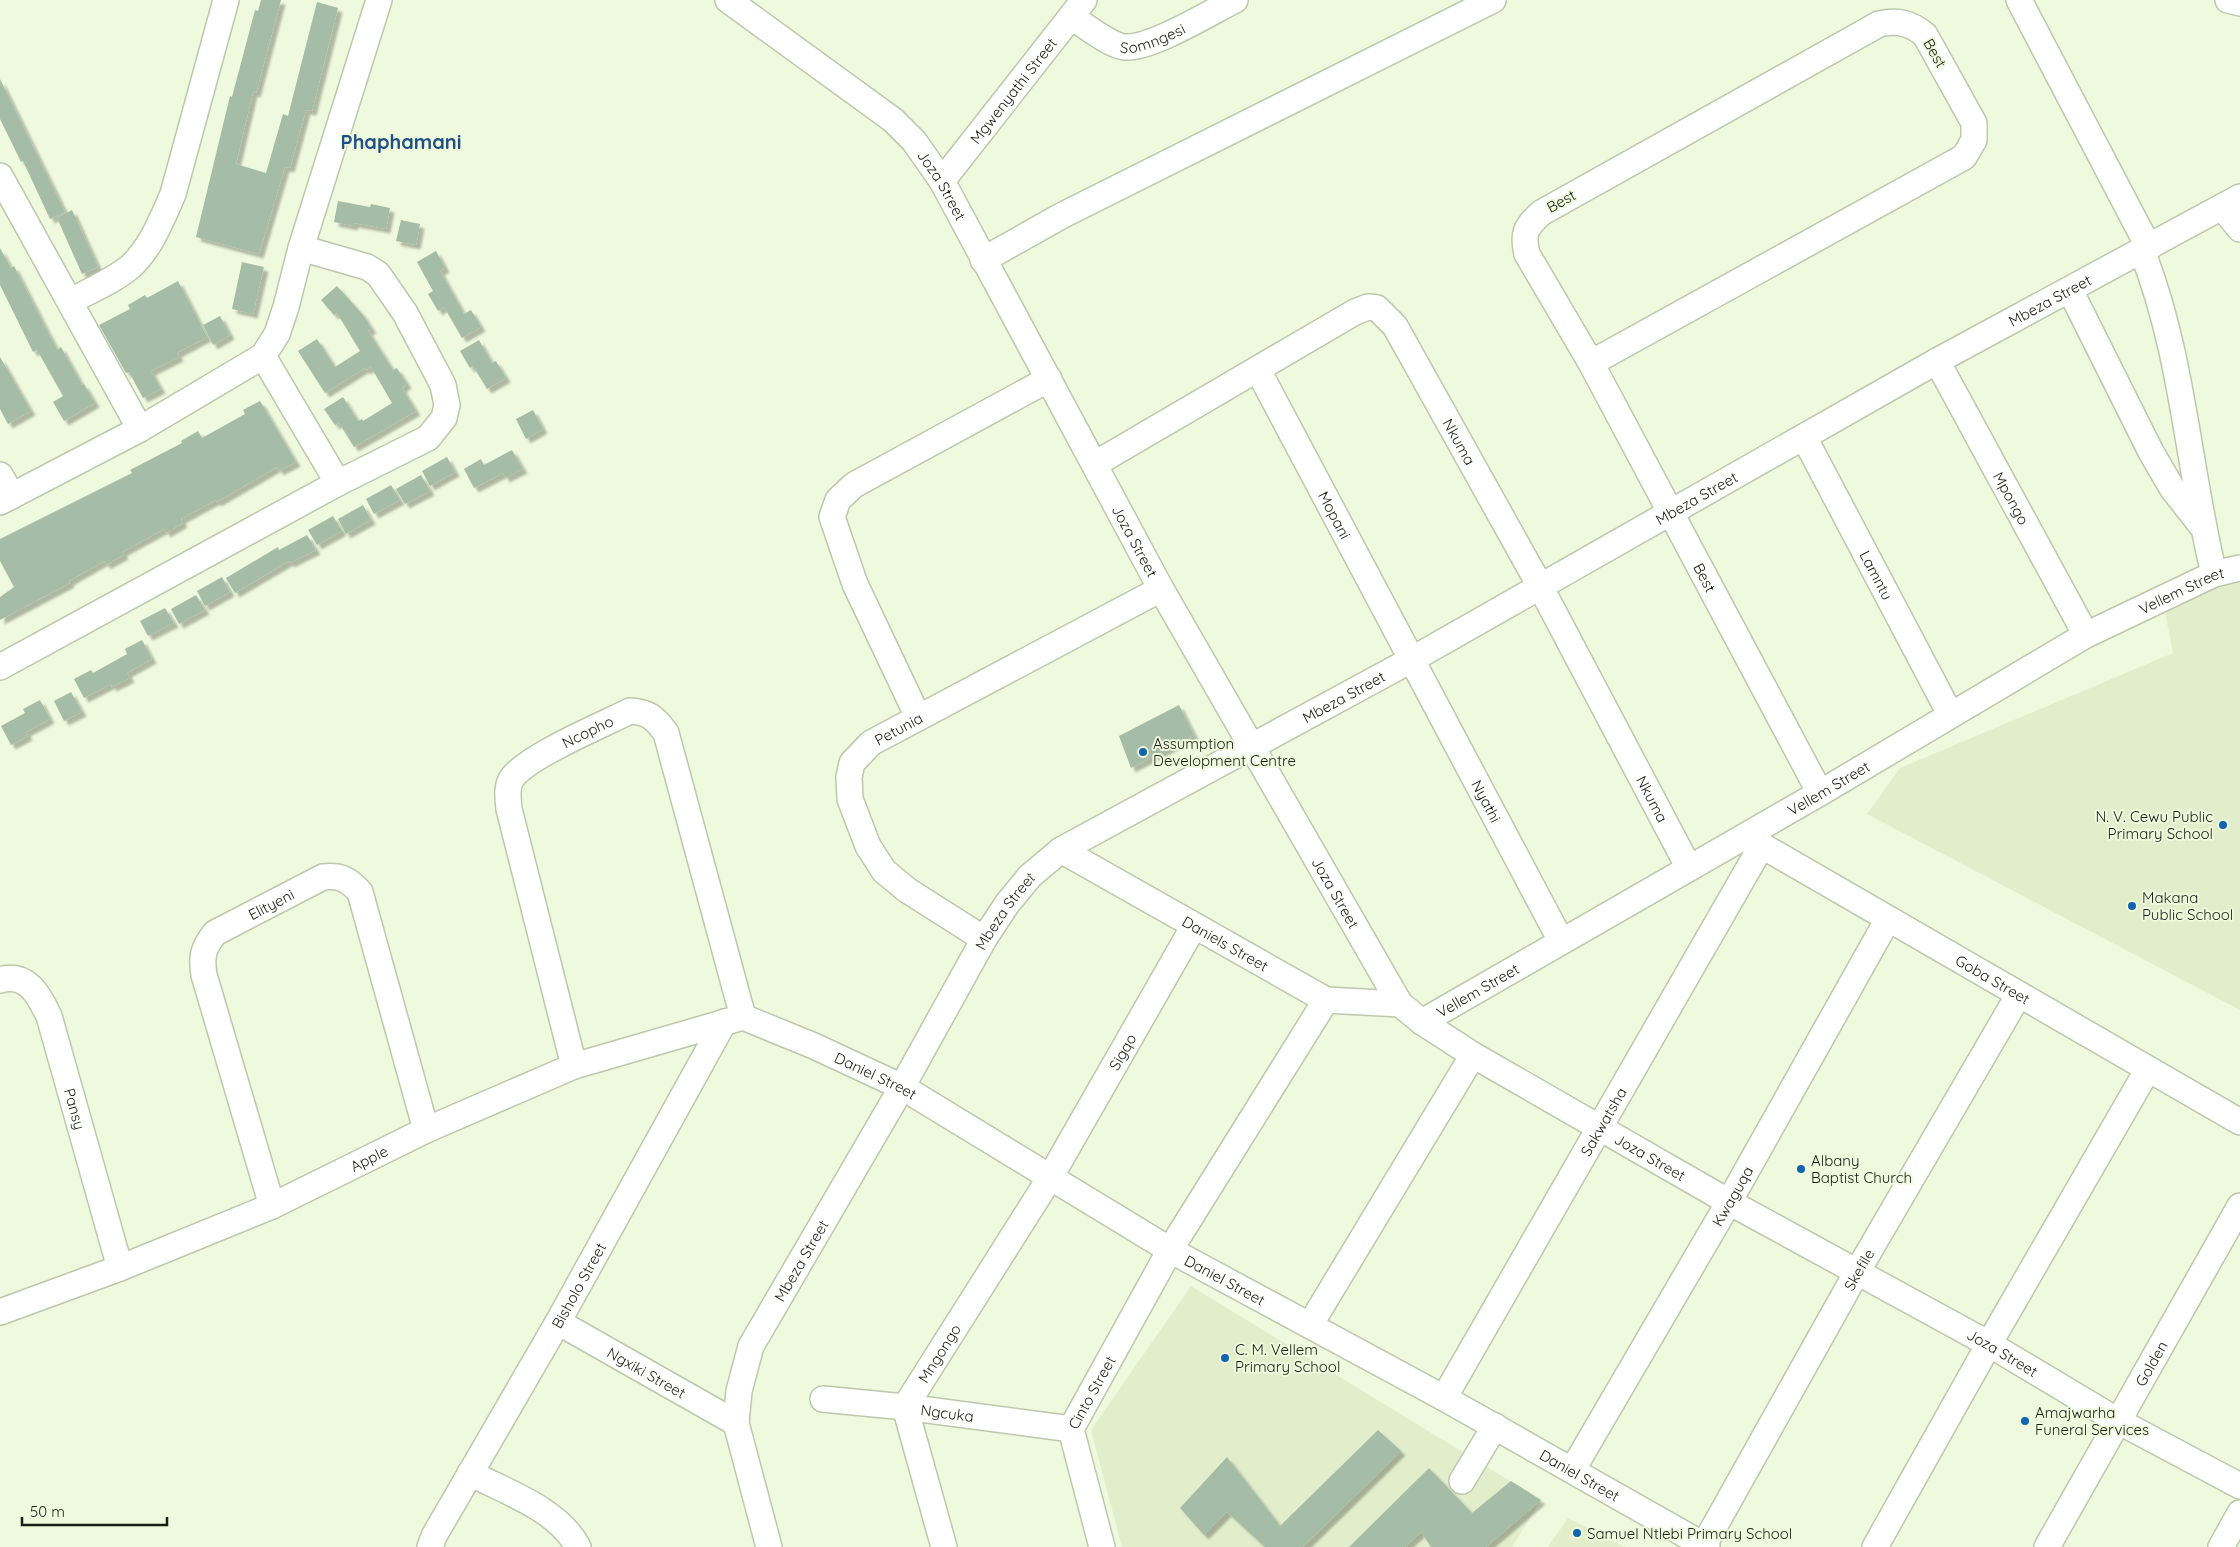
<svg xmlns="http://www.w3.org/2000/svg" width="2240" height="1547" font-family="Quicksand,sans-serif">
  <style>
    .built { fill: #e2eecb }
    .building { fill: #a5bca7; filter: url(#shadow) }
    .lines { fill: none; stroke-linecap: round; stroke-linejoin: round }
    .minor-casing { stroke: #bdc7ab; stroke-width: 28 }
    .minor { stroke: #fff; stroke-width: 25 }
    .poi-dot { fill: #1164b2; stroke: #eff9dd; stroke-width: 2 }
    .labels { text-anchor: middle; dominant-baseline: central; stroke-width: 4; stroke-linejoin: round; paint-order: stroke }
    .street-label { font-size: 15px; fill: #1a1d13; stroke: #eff9dd }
    .poi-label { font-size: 15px; fill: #1a1d13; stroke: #eff9dd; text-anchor: start }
    .district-label { font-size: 20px; font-weight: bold; fill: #1f4f82; stroke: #eff9dd }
  </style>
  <defs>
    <filter id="shadow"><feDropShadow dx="4.5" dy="4.5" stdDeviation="1" flood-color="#0004"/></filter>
  </defs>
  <rect width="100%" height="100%" fill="#eff9dd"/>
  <path class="built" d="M2240,579V1010L1867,814L1900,768L2173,653L2165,612L2221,582Z
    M1191,1286L1541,1500L1512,1547H1122L1091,1430Z
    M1568,1518L1625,1547H1548Z"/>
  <path class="building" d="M261,0H281L256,93L253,92L236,164L266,173L283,114L288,116L317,2L338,8L312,111L306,110L290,168L285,167L259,254L196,237L230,96L232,97L255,10L258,11Z
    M0,79L65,212L50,219L23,161L21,162L0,119Z
    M338,201L370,207L371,204L390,208L386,229L354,223L353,226L334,222Z
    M72,210L98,267L82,274L57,218Z
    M401,220L420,224L416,245L396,241Z
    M0,248L11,268L14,266L57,350L61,347L82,385L84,384L95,403L64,421L53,402L63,396L37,350L33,352L0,285Z
    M436,251L445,268L440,271L464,314L471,310L481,327L462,338L444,307L438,311L428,294L433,291L417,262Z
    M242,262L264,267L253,314L232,309Z
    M178,281L207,337L177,353L179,357L151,371L161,389L143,398L129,372L126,373L99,325L130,309L128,305L145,295L147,298Z
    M337,286L363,315L372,329L368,331L393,370L397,368L407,384L402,388L416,411L354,447L339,423L335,425L324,409L343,397L358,421L362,419L363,421L392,403L371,367L366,370L365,368L325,393L298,351L317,339L335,367L360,351L337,313L334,315L321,300Z
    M220,316L230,335L213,345L203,325Z
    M479,340L492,363L496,361L506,378L487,389L473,366L470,368L460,351Z
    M0,357L31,411L8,424L0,409Z
    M260,401L296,462L279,471L277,467L217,502L216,500L181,519L183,523L166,533L164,529L122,552L124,555L106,565L104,561L69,581L70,583L0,620V597L14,587L0,561V539L132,473L130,470L182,443L181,441L198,431L202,438L245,414L243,410Z
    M533,410L543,429L526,439L516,419Z
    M512,450L523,469L505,478L503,473L474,488L464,469L481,459L484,465Z
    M447,457L455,472L430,486L422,471Z
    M421,475L430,491L405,504L396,489Z
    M391,485L400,500L374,514L366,499Z
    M363,505L371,520L346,534L338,519Z
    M333,516L342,531L317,545L308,530Z
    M307,535L316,550L290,563L289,561L235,593L226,578L278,547L279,550Z
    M222,577L230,592L205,606L197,591Z
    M196,595L205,610L179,624L171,609Z
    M165,608L174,623L148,636L140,621Z
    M142,640L152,659L127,673L130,678L112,687L111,684L84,698L74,679L91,670L93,673L127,654L125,649Z
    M71,692L82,712L64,721L54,701Z
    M40,700L50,719L26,732L28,736L11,745L1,726L25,713L23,709Z
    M1179,705L1194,735L1131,768L1119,736Z
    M1378,1430L1401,1451L1303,1547H1265L1227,1512L1204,1535L1180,1508L1227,1457L1280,1526Z
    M1429,1468L1472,1513L1511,1481L1541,1500L1486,1547H1431L1421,1532L1405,1547H1349Z"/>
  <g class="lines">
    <g class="minor-casing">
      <g id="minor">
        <path id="s1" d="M728,0L893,120L914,141L942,181L1161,589L1400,1004L1422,1022L1473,1055L1729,1202L1989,1344L2118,1421L2240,1486"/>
        <path d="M2019,0L2149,248"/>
        <path d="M2228,0L2240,3"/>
        <path id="s2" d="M1071,17C1085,25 1110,46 1125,47C1151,49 1211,12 1235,0"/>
        <path d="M0,176L140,429"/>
        <path id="s3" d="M942,181L1084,0"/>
        <path d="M2222,207L2240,229"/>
        <path d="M2142,251C2183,354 2188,467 2214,574"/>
        <path d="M983,260L1061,216L1493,0"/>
        <path d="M2070,290L2151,452L2172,488L2201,525"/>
        <path d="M70,301C90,291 113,281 130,267C151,248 162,219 173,194L226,0"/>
        <path d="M263,356L338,483"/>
        <path id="s4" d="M1937,361L2086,635"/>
        <path id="s5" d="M1591,363L1964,157L1974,140V123L1925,35C1911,23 1898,20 1879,24L1541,213C1526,227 1522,233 1527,254L1591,363L1820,793"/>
        <path id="s6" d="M1258,370L1561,941"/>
        <path id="s7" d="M1804,437L1950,714"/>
        <path id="s8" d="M1095,464L1355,312L1368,307L1377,308L1395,326L1540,586L1689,868"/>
        <path d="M0,475L12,496"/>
        <path d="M0,502L140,429L263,356L277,334L286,307L301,248L379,0"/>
        <path d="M0,667L338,483L428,438L444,418L447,405L443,385L405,313L378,274L367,267L301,248"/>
        <path d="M918,717L855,584L832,517L838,500L854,485L1049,379"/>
        <path id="s9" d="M1747,837L2240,1122"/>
        <path id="s10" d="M1061,850L1326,1000L1400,1004"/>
        <path id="s11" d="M984,939L907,890L884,871L868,846L850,799L849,777L852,763L871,743L1161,589"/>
        <path id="s12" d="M0,980C27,972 38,994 49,1016L120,1268"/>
        <path id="s13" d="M743,1017L814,1046L902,1087L1170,1250L1444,1398L1707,1547"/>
        <path id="s14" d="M1422,1022L1820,793L2086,635L2214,574L2240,568"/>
        <path id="s15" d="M574,1066L509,809C508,799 506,787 512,778C528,756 602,725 630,711C649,712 655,718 666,733L743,1017"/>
        <path id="s16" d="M272,1206L204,975C201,957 203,948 215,933L323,877C340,875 348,879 360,892L426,1130"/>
        <path id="s17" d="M0,1312L120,1268L272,1206L426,1130L574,1066L743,1017"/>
        <path id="s18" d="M558,1322L736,1423"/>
        <path d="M1310,1325L1473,1055"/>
        <path id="s19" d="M1444,1398L1762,845"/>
        <path id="s20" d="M823,1399L905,1407L1071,1429"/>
        <path id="s21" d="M1573,1469L1729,1202L1888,919"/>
        <path d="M470,1473C506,1492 558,1509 578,1547"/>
        <path d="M1462,1481L1495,1426"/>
        <path id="s22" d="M1704,1545L1857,1272L2018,996"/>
        <path id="s23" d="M430,1547L434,1536L558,1322L724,1022"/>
        <path id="s24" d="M769,1547L736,1423L739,1391L751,1346L902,1087L984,939L1007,904L1030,876L1061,850L1411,660L1937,361L2240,197"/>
        <path id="s25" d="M944,1547L905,1407L1051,1176L1194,926"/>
        <path id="s26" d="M1102,1547L1071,1429L1170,1250L1326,1000"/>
        <path d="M1875,1547L1989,1344L2148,1069"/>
        <path id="s27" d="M2047,1547L2240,1206"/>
        <path d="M2221,1547L2240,1513"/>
      </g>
    </g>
    <use href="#minor" class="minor"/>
  </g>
  <g class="poi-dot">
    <circle cx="1143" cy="752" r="5"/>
    <circle cx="2223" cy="825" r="5"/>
    <circle cx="2132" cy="906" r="5"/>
    <circle cx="1801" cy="1169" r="5"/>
    <circle cx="1225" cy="1358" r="5"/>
    <circle cx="2025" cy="1421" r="5"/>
    <circle cx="1577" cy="1533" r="5"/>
  </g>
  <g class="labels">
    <g class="street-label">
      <text stroke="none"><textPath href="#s2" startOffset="91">Somngesi</textPath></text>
      <text transform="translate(1935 53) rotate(60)">Best</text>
      <text stroke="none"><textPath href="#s3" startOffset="115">Mgwenyathi Street</textPath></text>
      <text stroke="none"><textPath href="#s1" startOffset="286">Joza Street</textPath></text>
      <text transform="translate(1561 201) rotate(-29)">Best</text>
      <text stroke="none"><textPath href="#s24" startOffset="1926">Mbeza Street</textPath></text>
      <text stroke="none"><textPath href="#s8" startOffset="482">Nkuma</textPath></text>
      <text stroke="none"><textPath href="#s24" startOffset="1521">Mbeza Street</textPath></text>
      <text stroke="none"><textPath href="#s4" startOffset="156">Mpongo</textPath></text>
      <text stroke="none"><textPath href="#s6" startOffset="164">Mopani</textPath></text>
      <text stroke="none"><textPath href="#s1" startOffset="691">Joza Street</textPath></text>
      <text stroke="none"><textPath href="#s7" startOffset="156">Lamntu</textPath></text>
      <text stroke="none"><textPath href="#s5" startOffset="1416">Best</textPath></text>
      <text stroke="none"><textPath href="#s14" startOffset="874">Vellem Street</textPath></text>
      <text stroke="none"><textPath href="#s24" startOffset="1116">Mbeza Street</textPath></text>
      <text stroke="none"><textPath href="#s11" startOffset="296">Petunia</textPath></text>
      <text stroke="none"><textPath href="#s15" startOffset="386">Ncopho</textPath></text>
      <text stroke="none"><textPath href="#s14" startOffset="469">Vellem Street</textPath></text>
      <text stroke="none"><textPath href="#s8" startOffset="888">Nkuma</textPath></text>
      <text stroke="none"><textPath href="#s6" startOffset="488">Nyathi</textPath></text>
      <text stroke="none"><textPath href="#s1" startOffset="1096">Joza Street</textPath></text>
      <text stroke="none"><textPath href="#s16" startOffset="349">Elityeni</textPath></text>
      <text stroke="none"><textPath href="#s24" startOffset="711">Mbeza Street</textPath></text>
      <text stroke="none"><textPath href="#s10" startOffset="189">Daniels Street</textPath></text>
      <text stroke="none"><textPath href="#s9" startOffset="284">Goba Street</textPath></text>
      <text stroke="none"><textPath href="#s14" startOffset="64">Vellem Street</textPath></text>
      <text stroke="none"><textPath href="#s25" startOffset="562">Sigqo</textPath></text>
      <text stroke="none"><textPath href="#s13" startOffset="145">Daniel Street</textPath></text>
      <text stroke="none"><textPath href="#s12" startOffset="164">Pansy</textPath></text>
      <text stroke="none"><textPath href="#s19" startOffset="319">Sakwatsha</textPath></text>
      <text stroke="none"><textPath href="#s1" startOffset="1518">Joza Street</textPath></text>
      <text stroke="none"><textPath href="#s17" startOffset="400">Apple</textPath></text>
      <text stroke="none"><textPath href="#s21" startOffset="316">Kwaguqa</textPath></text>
      <text stroke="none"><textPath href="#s24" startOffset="306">Mbeza Street</textPath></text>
      <text stroke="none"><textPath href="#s22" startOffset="316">Skefile</textPath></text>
      <text stroke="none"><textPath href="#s13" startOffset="550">Daniel Street</textPath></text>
      <text stroke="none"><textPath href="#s23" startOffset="301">Bisholo Street</textPath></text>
      <text stroke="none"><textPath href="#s25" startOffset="209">Mngongo</textPath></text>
      <text stroke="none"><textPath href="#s1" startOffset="1921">Joza Street</textPath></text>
      <text stroke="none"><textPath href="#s27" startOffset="211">Golden</textPath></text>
      <text stroke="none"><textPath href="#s18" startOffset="102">Ngxiki Street</textPath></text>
      <text stroke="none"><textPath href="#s26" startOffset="164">Cinto Street</textPath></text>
      <text stroke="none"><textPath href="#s20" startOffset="125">Ngcuka</textPath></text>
      <text stroke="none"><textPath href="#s13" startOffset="955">Daniel Street</textPath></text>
    </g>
    <g class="poi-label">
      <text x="1153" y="743">Assumption<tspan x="1153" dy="17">Development Centre</tspan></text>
      <text x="2213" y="816" text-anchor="end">N. V. Cewu Public<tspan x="2213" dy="17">Primary School</tspan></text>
      <text x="2142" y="897">Makana<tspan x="2142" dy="17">Public School</tspan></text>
      <text x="1811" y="1160">Albany<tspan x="1811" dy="17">Baptist Church</tspan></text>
      <text x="1235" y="1349">C. M. Vellem<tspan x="1235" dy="17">Primary School</tspan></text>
      <text x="2035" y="1412">Amajwarha<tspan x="2035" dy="17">Funeral Services</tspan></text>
      <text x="1587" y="1533">Samuel Ntlebi Primary School</text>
    </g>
    <g class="district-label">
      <text x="401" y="141">Phaphamani</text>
    </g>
  </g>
  <path d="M22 1517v8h145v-8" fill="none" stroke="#1a1d13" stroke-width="2.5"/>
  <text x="30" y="1517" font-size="15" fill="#1a1d13" stroke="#eff9dd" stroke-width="4" paint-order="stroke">50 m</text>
</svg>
